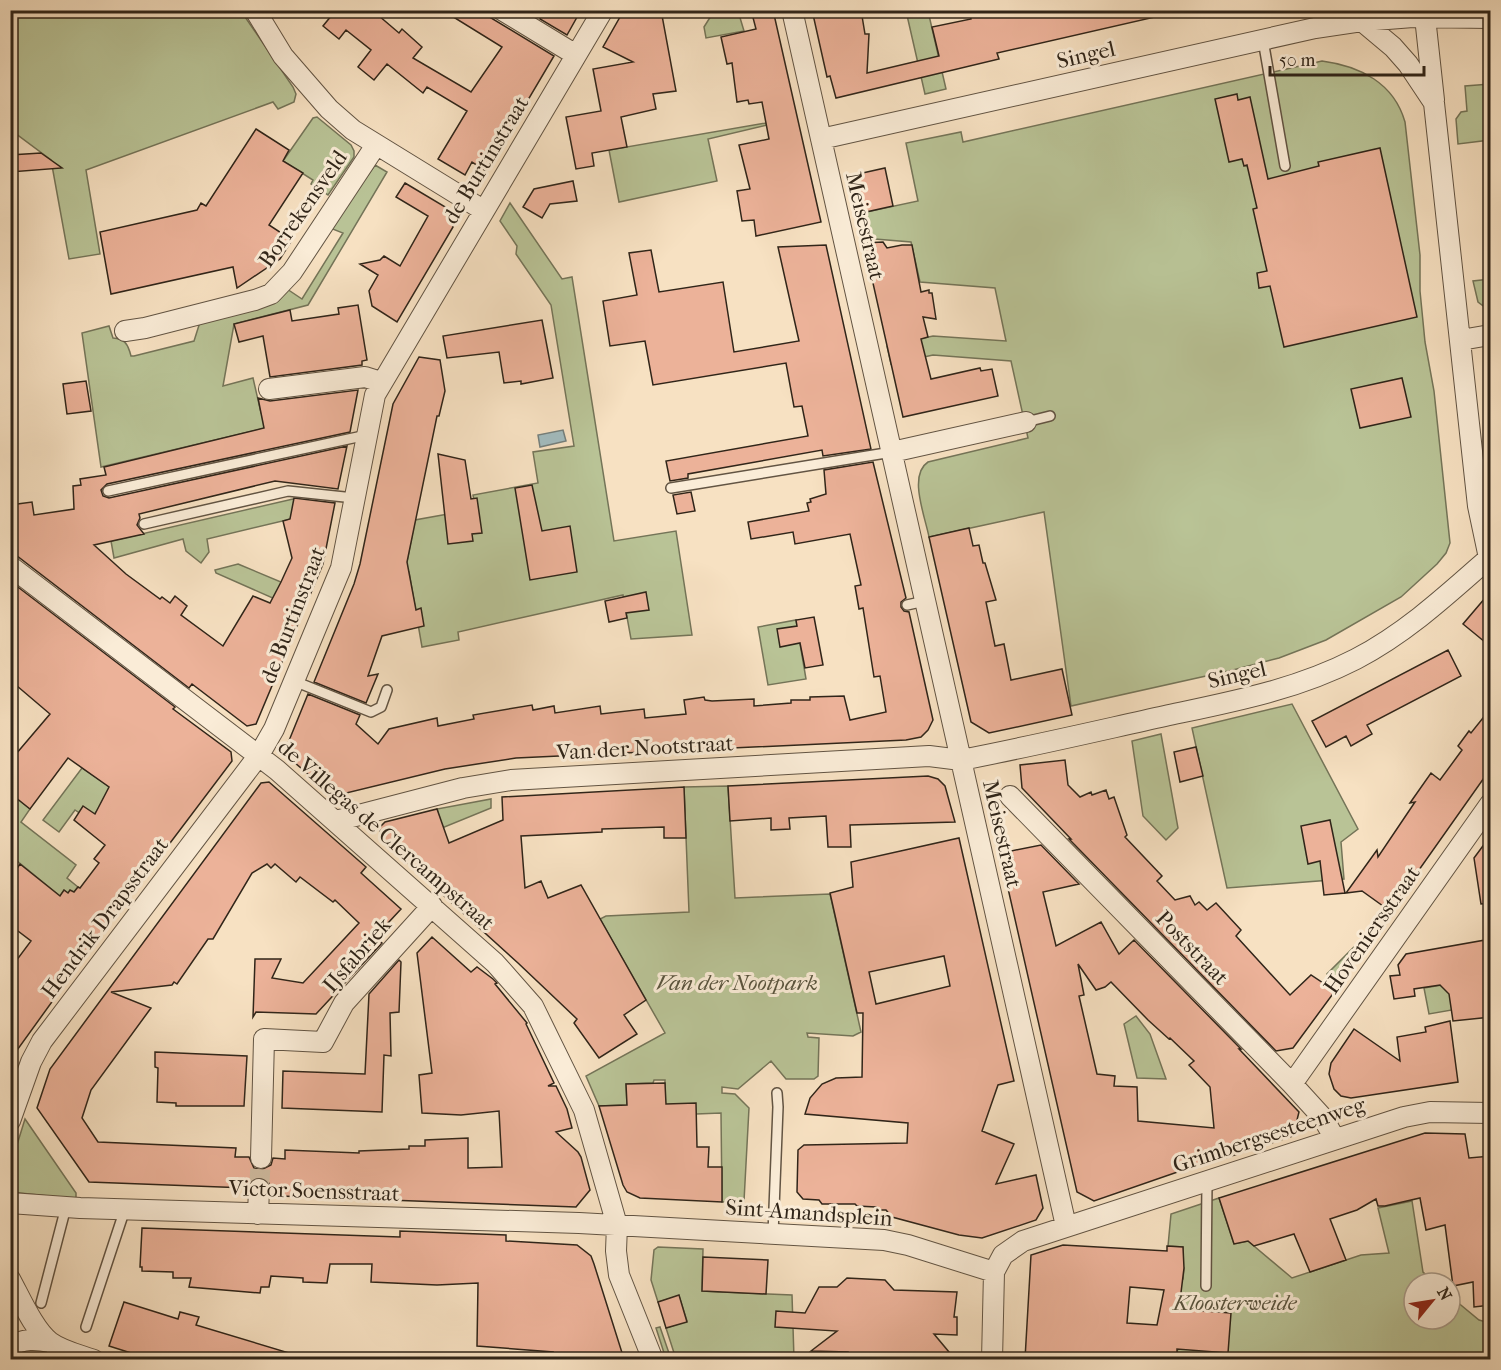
<svg xmlns="http://www.w3.org/2000/svg" width="1501" height="1370" font-family="'IM FELL French Canon',serif">
  <style>
    .green { fill: #b9c396; stroke: #747458; stroke-width: 1.5 }
    .water { fill: #a2bbbe; stroke: #747f7c; stroke-width: 1.5 }
    .building { fill: #ecb299; stroke: #302519; stroke-width: 1.5; fill-rule: evenodd }
    .lines { fill: none; stroke-linecap: round; stroke-linejoin: round }
    .street-tunnel { stroke: #cfbba0; stroke-width: 20; stroke-dasharray: 20 10; stroke-linecap: butt }
    .lane-casing { stroke: #625443; stroke-width: 12 }
    .street-casing { stroke: #625443; stroke-width: 22 }
    .lane { stroke: #faecd7; stroke-width: 9 }
    .street { stroke: #faecd7; stroke-width: 20 }
    .labels { text-anchor: middle; dominant-baseline: central; stroke-width: 6; stroke-linejoin: round; paint-order: stroke }
    .street-label { font-size: 22px; fill: #302519; stroke: #faecd7 }
    .park-label { font-size: 22px; font-style: italic; fill: #59543e; stroke: #faecd7 }
  </style>
  <rect width="100%" height="100%" fill="#f7e1c2"/>
  <filter id="stains"><feTurbulence type="fractalNoise" baseFrequency=".00333" numOctaves="4"/><feColorMatrix values="0 0 0 0 .2 0 0 0 0 .09 0 0 0 0 .02 0 0 0 .5 -.17"/></filter>
  <radialGradient id="worn" r=".72"><stop offset=".6" stop-color="#630" stop-opacity="0"/><stop offset="1" stop-color="#630" stop-opacity=".3"/></radialGradient>
  <path class="green" d="M11,11H241L293,87L296,94L294,102L278,109L273,102L86,170L100,254L69,259L51,160L11,130Z
    M714,11H738L744,31L706,38L704,27Z
    M906,11H928L946,89L925,94Z
    M1322,61C1360,66 1394,83 1405,122L1420,255V291L1425,342L1434,391L1450,543L1446,553L1437,564L1401,597L1326,640L1279,658L1233,670L1071,706L1044,512L929,537C925,516 908,475 928,462L1028,438L1011,361L933,355L891,364L887,346L933,336L1006,341L995,288L920,282L911,242L863,238L857,214L918,201L906,143L961,132L963,142Z
    M1490,84V140L1458,144L1456,119L1461,112L1467,111L1465,86Z
    M317,117L351,145L354,151V157L328,195L311,184L313,180L283,161L313,118Z
    M766,123L767,125L708,139L717,181L619,202L609,150Z
    M375,165L387,172L308,305L234,324L223,386L253,378L261,413L296,408L300,420L101,467L82,333L109,326L113,338C125,339 128,344 131,356H134L194,341L200,322L287,289L302,299L343,233L330,228Z
    M510,203L562,279L572,277L614,541L676,531L692,635L631,639L623,595L458,632L459,640L422,647L409,572H405L415,520L476,509L473,495L538,483L533,452L574,446L551,305L516,254L517,246L500,221Z
    M1490,279V311L1478,302L1473,281Z
    M293,499L333,509L207,539L209,552L201,563L186,551L183,539L114,558L111,541Z
    M238,564L281,582L284,603L216,573L215,570Z
    M796,620L806,679L768,685L758,627Z
    M1292,704L1358,829L1341,842L1344,879L1227,888L1192,728Z
    M1161,734L1178,828L1166,840L1143,816L1132,741Z
    M82,768L113,789L90,820L75,810L59,832L43,820Z
    M728,786L735,898L830,894L861,1032L853,1036L807,1033L808,1037L819,1038L818,1076L814,1079H786L771,1061L738,1089L722,1087V1093L735,1094L749,1108L744,1201L722,1202L721,1113L696,1114L661,1104L665,1091V1080H654L653,1083L626,1084L627,1105L599,1106L586,1076L665,1033L600,919L606,916L689,912L684,787Z
    M10,793L30,809L21,822L76,865L67,878L78,887L74,892L68,893L64,890L60,896L11,856Z
    M491,799V808L442,828L437,809Z
    M1377,924L1380,926L1340,983L1327,974Z
    M1448,984L1452,1010L1429,1014L1424,988Z
    M1136,1016L1150,1034L1166,1079L1137,1078L1124,1024Z
    M25,1119L76,1193V1199L11,1192V1164Z
    M1219,1198L1234,1244L1248,1241L1292,1278L1361,1255L1389,1253L1378,1208L1412,1201L1423,1272L1435,1283H1414V1319H1450V1296L1479,1320L1490,1323V1359H1177L1180,1299L1176,1284L1183,1279L1184,1268L1179,1263L1183,1258V1247L1168,1246L1171,1214Z
    M658,1247L703,1249L702,1291L792,1295L794,1359H676L666,1328L687,1321L679,1296L658,1302L651,1280L654,1250Z
    M660,1327L671,1359H666L656,1328Z"/>
  <path class="water" d="M563,430L566,441L540,447L538,435Z"/>
  <path class="building" d="M336,10H372L399,33L402,29L422,47L413,58L471,92L502,47L442,10H478L554,56L486,171L472,162L465,175L438,159L467,111L427,87L423,93L387,64L374,80L358,67L371,50L346,30L339,39L323,26Z
    M545,10H581L567,35L540,19Z
    M624,10H661L676,91L653,94L656,109L621,117L627,147L592,153L594,166L576,169L566,117L601,111L593,69L633,62L603,47Z
    M751,10H773L821,222L756,236L754,220L742,221L737,191L750,189L739,145L769,139L762,102L749,104L748,100L737,102L732,63L727,64L721,37L756,29Z
    M812,10H861L865,34H869L867,73L939,56L932,27L971,19L970,15L989,10H1154L1155,17L997,53L999,59L836,98L830,76L827,77Z
    M1237,94L1238,100L1250,97L1268,179L1319,166L1318,162L1380,148L1417,317L1284,347L1270,286L1259,288L1257,273L1267,271L1253,209L1257,208L1247,165L1244,166L1242,159L1229,162L1215,99Z
    M256,129L289,150L283,161L303,173L269,225L292,240L280,259L237,288L233,267L111,294L100,232L197,210L201,203L206,206Z
    M41,153L62,168L10,172V155Z
    M885,168L893,206L857,214L849,176Z
    M573,181L577,201L550,204L542,218L523,207L534,189Z
    M405,183L447,208L452,215L453,227L397,322L372,306L369,291L378,275L360,264L380,260L384,256L400,266L428,216L396,197Z
    M883,242L887,248L902,245H912L921,292L929,290V293H932L936,319L923,317L928,337L921,339L931,379L980,368L981,371L992,369L998,396L903,417L864,243Z
    M826,245L871,449L823,456L822,450L688,474V478L670,481L666,461L808,436L802,406L794,407L786,363L653,385L645,341L610,346L603,301L637,295L629,253L651,250L659,292L723,282L734,352L799,341L778,247Z
    M358,305L367,360L362,361V365L270,377L263,336L239,342L234,324L290,310L292,321L339,314L338,308Z
    M542,320L553,378L521,384V381L504,383L499,352L447,358L443,336Z
    M419,357L440,360L445,391L439,416H437L407,562L416,610L421,608L424,626L382,636L368,676L378,674L366,703L314,682L354,584L360,564L393,404Z
    M1402,378L1411,417L1360,428L1351,389Z
    M86,381L91,411L67,414L63,384Z
    M358,390L350,432L107,484L101,490L103,496L109,498L347,446L338,489L275,481L139,514L140,518L137,525L144,534L94,545L126,574L160,599L162,597L170,603L175,596L187,606L181,615L223,646L253,596L270,603L281,582L292,558L283,521L290,519L294,498L335,503L323,564L256,724L247,726L192,684L189,688L17,556L10,554V505L32,502L34,515L74,509L73,486L81,485L80,479L106,475L104,467L264,428L258,398L270,401Z
    M438,454L465,460L471,499L477,498L482,533L472,534L473,541L448,544Z
    M873,462L906,598L901,602V607L904,611L909,612L933,720L928,730L921,737L906,740L516,758L445,769L334,796L288,757L286,748L308,694L360,715L356,724L378,744L389,729L437,718L438,726L474,719L473,715L532,705L533,710L554,706L555,713L600,706L601,714L644,709L645,718L686,714L684,700L704,697L705,700L712,701L754,699V706L791,703V700H810V697L844,696L850,720L886,712L880,676L874,677L863,608L859,609L855,586L861,585L850,534L795,544L793,532L751,539L748,522L809,511L807,503L811,502L810,499L826,494L824,470Z
    M532,485L542,531L570,526L577,572L530,580L515,488Z
    M691,492L695,511L677,514L673,495Z
    M969,528L973,546L979,545L983,563H985L996,600L986,602L995,646L1004,644L1011,680L1062,669L1072,715L989,733L971,722L929,537Z
    M10,581L175,707L173,709L231,752L232,761L90,949L10,1060V969L31,941L10,925V888L16,881L11,877L20,864L60,896L64,890L68,893L70,890L74,892L78,887L80,888L99,863L94,859L105,845L74,820L83,806L95,814L109,787L68,758L30,809L10,793V761L50,714L10,680Z
    M1491,591V647L1463,624Z
    M646,592L649,610L626,613L627,618L609,622L605,601Z
    M814,617L823,665L805,668L800,643L780,647L777,629L797,626L796,620Z
    M1448,650L1461,676L1367,725L1372,734L1351,746L1346,736L1326,747L1312,721Z
    M1491,708V768L1390,911L1362,891L1346,893L1377,850L1378,857L1415,802L1410,803L1431,773L1440,780L1462,750L1458,746L1469,731L1471,733Z
    M1196,747L1203,776L1180,782L1174,752Z
    M1065,760L1068,785L1080,797L1091,792L1092,795L1106,790L1109,799L1114,797L1127,835L1125,837L1162,876L1157,881L1175,900L1190,896L1195,905L1199,902L1207,910L1216,903L1241,930L1236,936L1290,995L1311,975L1335,991L1293,1048L1276,1051L1069,839H1071L1022,788L1020,765Z
    M928,776L938,779L945,786L955,822L850,825L851,847H828L826,816L789,818L790,829L771,830V818L730,821L728,786Z
    M269,782L366,867L361,873L401,909L375,937L382,943L316,1014L256,1012L253,1017L255,959H281L272,978L303,983L359,923L335,900L333,902L300,877L296,882L275,864L271,868L267,864L252,873L213,939H208L177,984L174,982L172,985L111,992L151,1008L91,1090L82,1118L98,1142L236,1148L235,1157H249L254,1168L261,1170L271,1165L273,1158L285,1159V1150L359,1153V1151L409,1149V1146H425V1140L468,1138V1168L502,1167L499,1111L461,1115L422,1113L419,1075L432,1073L417,953L432,937L471,972L477,967L493,979L497,983L495,984L527,1023L526,1024L554,1083L548,1086H556L567,1109L572,1128L556,1132L578,1152L581,1157L590,1190L576,1207L280,1196V1190H271L269,1183L260,1177L253,1179L247,1188L89,1182L37,1108L50,1069L261,783Z
    M684,787L686,838H664V827L602,829V832L521,836L525,888L541,881L548,898L581,885L646,1000L624,1015L637,1034L599,1058L574,1023L577,1019L518,963L380,838V827L385,822L437,809L449,843L503,820L502,797Z
    M1330,820L1345,893L1324,895L1320,861L1308,864L1301,826Z
    M1491,835V903L1481,904L1474,858Z
    M959,838L1014,1081L998,1085L982,1131L1014,1144L996,1184L1036,1175L1043,1208L1036,1220L982,1238L959,1235L892,1217L886,1210H878L876,1207L857,1206L855,1204H822L819,1200L803,1199L797,1192L798,1150L804,1145L907,1143L908,1123L805,1114L810,1098L822,1084L836,1078L862,1077L863,1013H857L830,893L853,887L851,862ZM944,956L950,986L876,1004L869,972Z
    M1041,845L1079,884L1043,892L1056,946L1101,922L1119,954L1134,940L1241,1049H1239L1299,1112L1293,1136L1216,1161L1215,1159L1094,1201L1077,1192L1002,862L1013,860L1011,851ZM1078,964L1096,990L1105,987L1111,982L1148,1020L1169,1039L1170,1038L1194,1061L1189,1065L1210,1087L1214,1128L1138,1121L1137,1087L1114,1086L1115,1076L1097,1074L1079,996L1084,995Z
    M1491,939V1017L1453,1021L1449,994L1440,985L1414,989L1415,996L1394,999L1390,976L1400,975L1398,965L1406,954Z
    M399,960L401,962L399,1012L390,1013L391,1056L384,1055L382,1112L282,1108L283,1071L365,1074L369,994Z
    M1450,1021L1458,1082L1351,1098L1341,1096L1334,1089L1329,1074L1331,1063L1354,1029L1400,1061L1397,1037L1426,1032L1425,1027Z
    M155,1052L247,1056L244,1106H176V1103L157,1102L158,1068L155,1067Z
    M665,1083L666,1104L696,1103L697,1147H709L708,1167H722V1202L640,1198L627,1192L623,1185L599,1106L627,1105L626,1084Z
    M1425,1133L1465,1134L1469,1158L1491,1156V1305L1474,1307L1473,1282L1453,1286L1445,1225L1426,1230L1420,1198L1385,1206H1378L1376,1199L1357,1210L1330,1219L1346,1260L1310,1272L1294,1234L1254,1246L1248,1241L1234,1244L1219,1198Z
    M142,1228L400,1237V1231L506,1235V1241L577,1245L591,1256L594,1264L624,1359H551L553,1352L477,1346L478,1283L437,1285L371,1282L372,1264H330L327,1283L303,1282V1278L271,1276L269,1287H261L260,1293L189,1287L191,1278H173V1272L142,1271V1267H140Z
    M1063,1245L1167,1251V1246L1183,1247L1184,1268L1179,1309L1231,1313L1228,1353L1177,1349V1359H1025L1031,1255ZM1130,1287L1164,1290L1157,1325L1127,1323Z
    M703,1257L768,1260L766,1294L702,1291Z
    M847,1278L885,1280L894,1290L957,1292L954,1317H957V1335L934,1334L954,1358L877,1354V1359H847L848,1352L811,1351L837,1331L775,1327L776,1311L805,1313L819,1287H837Z
    M679,1295L687,1322L666,1328L658,1302Z
    M124,1302L178,1319L180,1312L199,1317L196,1325L299,1356V1359H150L109,1346Z"/>
  <g class="lines">
    <path class="street-tunnel" d="M259,1189L261,1158"/>
    <g class="lane-casing">
      <path id="lane" d="M1263,40L1285,166
        M1026,422L1050,416
        M671,488L892,452
        M108,491L367,435
        M144,524L288,491L354,498
        M907,605L925,601
        M294,681L371,712L381,707L387,690
        M773,1234L778,1107L777,1093
        M1206,1286L1207,1181
        M41,1303L66,1207
        M86,1327L125,1209"/>
    </g>
    <g class="street-casing">
      <path id="street" d="M255,10L283,56L329,109L353,130L483,210
        M502,10L576,55
        M792,10L1066,1226
        M1425,17L1434,100
        M1362,21L1413,17L1490,18
        M125,331L145,328L255,300L271,294L292,272L376,145
        M1461,340L1490,335
        M269,389L365,377L381,382
        M892,452L1026,422
        M10,566L277,770L495,963L533,1006L584,1110L617,1225L616,1251L619,1275L653,1360
        M1010,796L1292,1084L1323,1118L1335,1139
        M336,821L463,788L511,780L929,756L961,760C1029,747 1097,731 1165,716C1231,702 1296,690 1356,659C1406,633 1447,595 1489,558L1478,506L1434,103L1408,64L1393,47L1362,21L1315,28L821,139
        M1292,1084L1490,804
        M10,1121L31,1062L42,1041L259,755L274,729L341,568L375,395L603,10
        M261,1158L264,1039L323,1042L344,1003L432,906
        M10,1203L80,1208L579,1223L884,1240L908,1245L994,1272
        M258,1214L259,1189
        M10,1279C20,1297 34,1330 50,1342C62,1351 80,1355 94,1360
        M10,1347C23,1338 36,1339 50,1342
        M992,1360L994,1272L1003,1255L1023,1241L1404,1117L1430,1112L1490,1113"/>
    </g>
    <use href="#lane" class="lane"/>
    <use href="#street" class="street"/>
  </g>
  <g class="labels">
    <g class="street-label">
      <text transform="translate(1086 55) rotate(-13)">Singel</text>
      <text transform="translate(486 160) rotate(-59)">de Burtinstraat</text>
      <text transform="translate(303 209) rotate(-55)">Borrekensveld</text>
      <text transform="translate(865 226) rotate(77)">Meisestraat</text>
      <text transform="translate(293 615) rotate(-69)">de Burtinstraat</text>
      <text transform="translate(1237 675) rotate(-13)">Singel</text>
      <text transform="translate(645 748) rotate(-3)">Van der Nootstraat</text>
      <text transform="translate(1002 834) rotate(77)">Meisestraat</text>
      <text transform="translate(386 835) rotate(41)">de Villegas de Clercampstraat</text>
      <text transform="translate(105 918) rotate(-53)">Hendrik Drapsstraat</text>
      <text transform="translate(1372 930) rotate(-55)">Hoveniersstraat</text>
      <text transform="translate(1192 948) rotate(46)">Poststraat</text>
      <text transform="translate(357 955) rotate(-49)">IJsfabriek</text>
      <text transform="translate(1269 1135) rotate(-18)">Grimbergsesteenweg</text>
      <text transform="translate(314 1191) rotate(2)">Victor Soensstraat</text>
      <text transform="translate(809 1213) rotate(4)">Sint-Amandsplein</text>
    </g>
    <g class="park-label">
      <text x="737" y="983">Van der Nootpark</text>
      <text x="1235" y="1303">Kloosterweide</text>
    </g>
  </g>
  <rect width="1501" height="1370" fill="none" stroke="#f7e1c2" stroke-width="36"/>
  <rect x="12" y="12" width="1477" height="1346" fill="none" stroke="#302519" stroke-width="3"/>
  <rect x="18" y="18" width="1465" height="1334" fill="none" stroke="#302519" stroke-width="1.5"/>
  <g transform="translate(1432 1301) rotate(60)"><circle r="28" fill="#faecd7" stroke="#a99c8b" stroke-width="1.5"/>
  <path d="M0-4.5L10 22L0 15L-10 22Z" fill="#8f2418"/>
  <text y="-9" font-size="16" font-weight="bold" text-anchor="middle" fill="#302519">N</text>
  </g>
  <path d="M1270 66v9h154v-9" fill="none" stroke="#302519" stroke-width="3"/>
  <text x="1279" y="66" font-size="18" fill="#302519" stroke="#faecd7" stroke-width="4.5" paint-order="stroke">50 m</text>
  <rect width="100%" height="100%" filter="url(#stains)"/>
  <rect width="100%" height="100%" fill="url(#worn)"/>
</svg>
